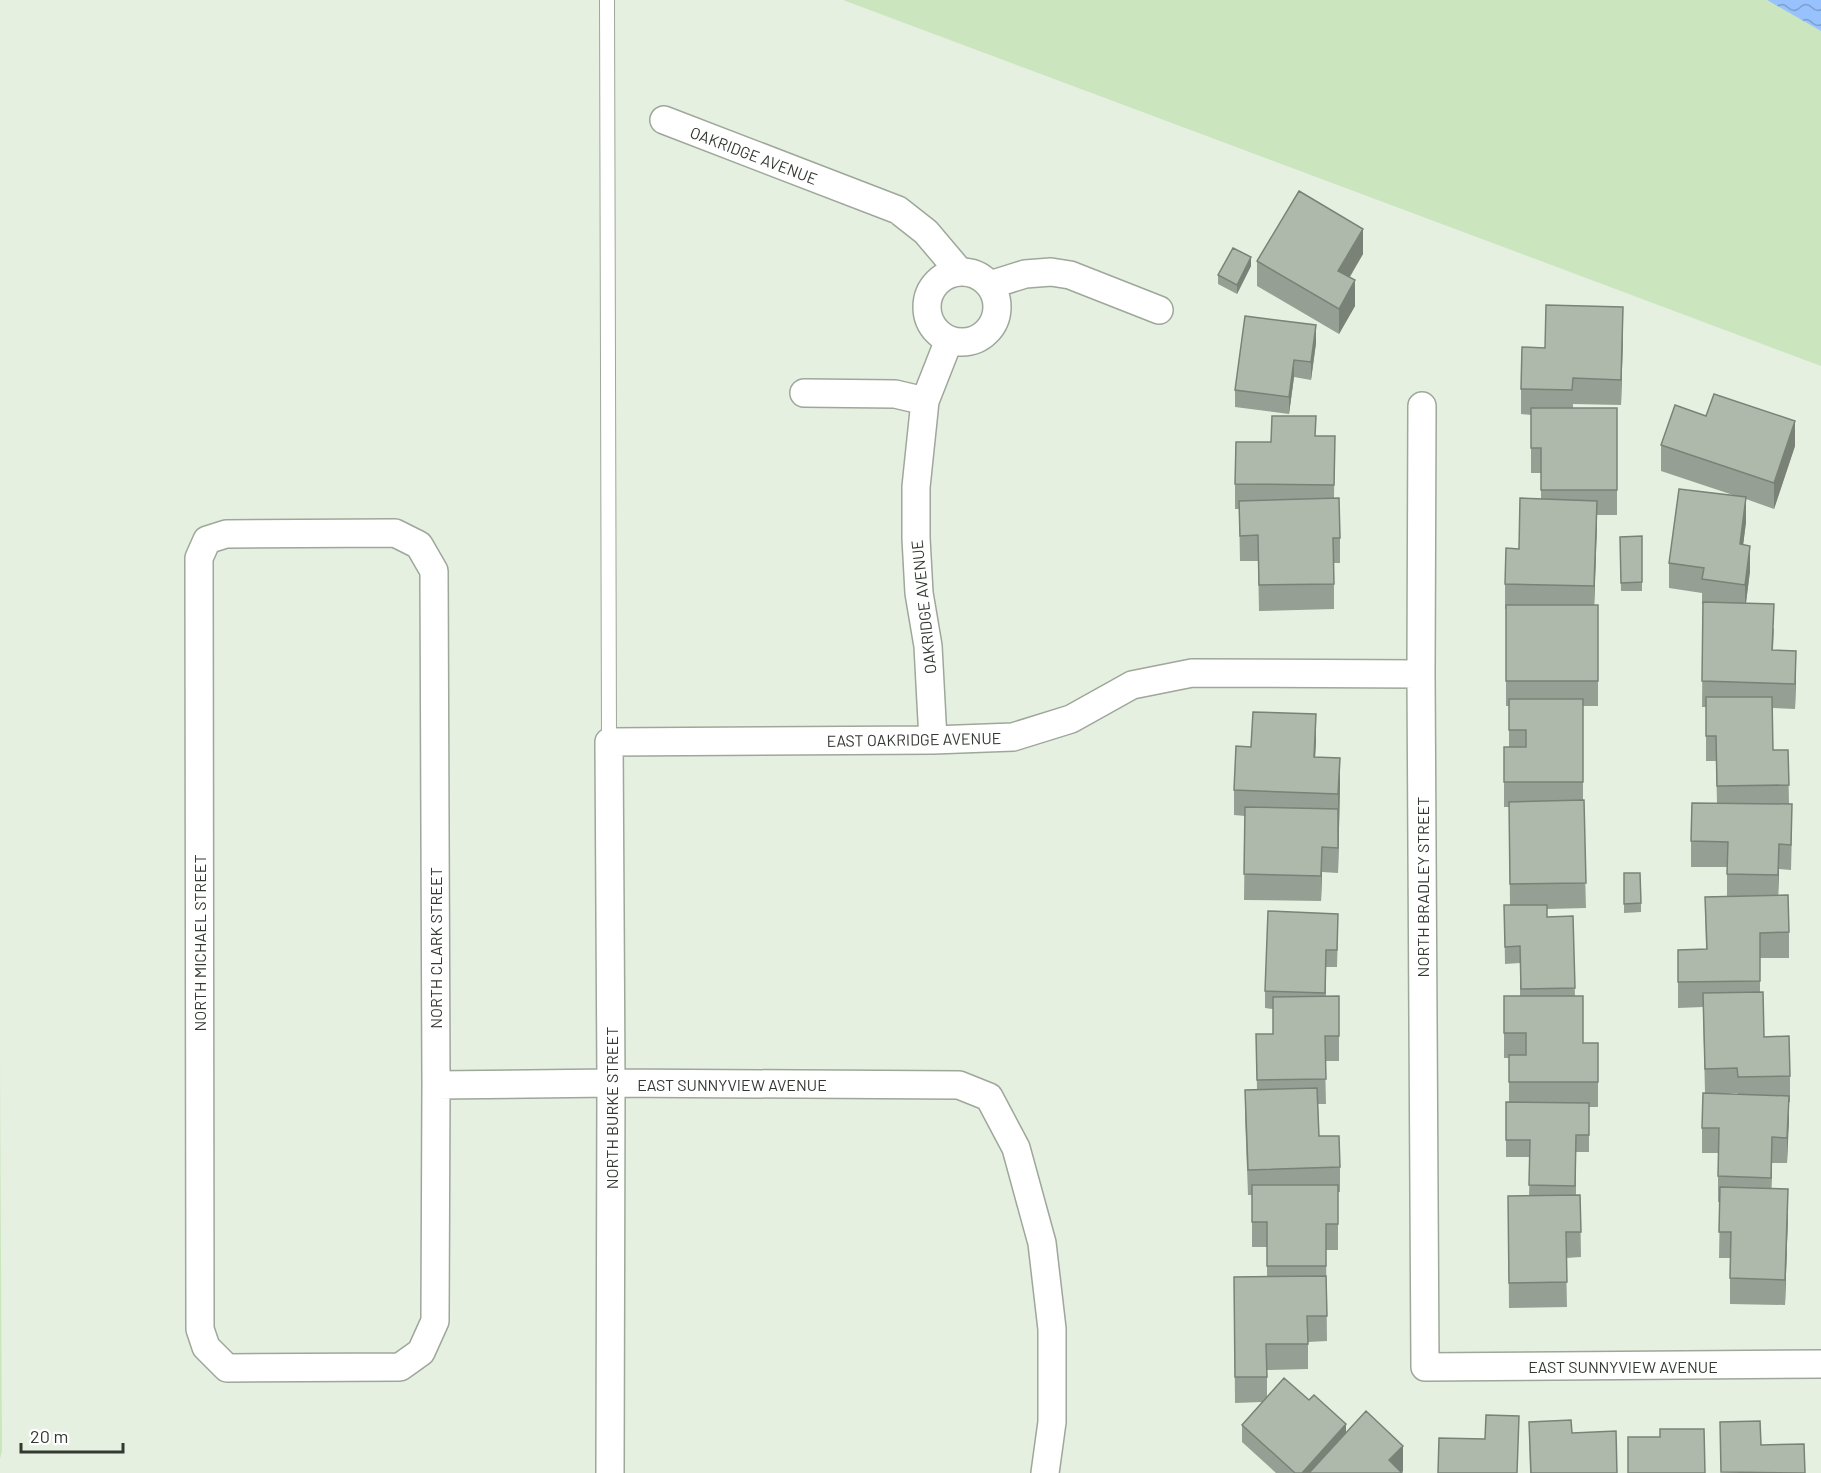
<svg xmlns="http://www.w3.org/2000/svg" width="1821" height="1473" font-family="Barlow,sans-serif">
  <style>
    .grass { fill: #cbe6be }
    .water { fill: url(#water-waves) }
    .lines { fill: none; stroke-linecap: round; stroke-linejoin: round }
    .lane-casing { stroke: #9ea79a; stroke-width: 16 }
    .street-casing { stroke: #9ea79a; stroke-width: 30 }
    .lane { stroke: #fff; stroke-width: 14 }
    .street { stroke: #fff; stroke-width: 27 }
    .wall { fill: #969f93; fill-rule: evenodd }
    .shaded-wall { fill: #7a8278 }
    .building { fill: #afb9ab; stroke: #7a8278; stroke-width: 1.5 }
    .labels { text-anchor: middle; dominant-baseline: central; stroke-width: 4.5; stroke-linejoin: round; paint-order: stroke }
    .street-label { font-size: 16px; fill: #343832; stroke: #fff }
  </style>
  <defs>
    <pattern id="water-waves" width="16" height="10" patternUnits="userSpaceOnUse" patternTransform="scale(1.5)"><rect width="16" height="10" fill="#98c2fd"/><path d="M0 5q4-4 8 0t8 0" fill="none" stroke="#7d9fcd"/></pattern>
  </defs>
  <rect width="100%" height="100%" fill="#e6f0e1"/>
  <path class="grass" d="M843,0H1821V366Z
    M0,1057L2,1451L0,1459Z"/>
  <path class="water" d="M1767,0H1821V31Z"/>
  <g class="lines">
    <g class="lane-casing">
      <path id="lane" d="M607,0L609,742"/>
    </g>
    <g class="street-casing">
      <path id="street" d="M664,120L898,210L926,232L959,271
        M927 307a35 35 0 1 1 70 0a35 35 0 1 1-70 0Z
        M990,285L1025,274L1051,272L1070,275L1159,310
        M804,393L895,394L925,401
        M1422,406L1421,674L1425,1367L1821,1364
        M395,533L419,545L434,571L436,1085L435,1321L421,1352L400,1367L227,1368L206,1347L200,1329L199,558L207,540L226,534Z
        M933,740L928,646L919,593L916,538V487L925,401L949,340
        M436,1085L611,1083L959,1085L989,1097L1016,1148L1042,1243L1052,1329V1422L1045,1473
        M610,1473L611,1083L609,742L933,740L1013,737L1071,719L1132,685L1192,673L1421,674"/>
    </g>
    <use href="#lane" class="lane"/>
    <use href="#street" class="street"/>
  </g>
  <path class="wall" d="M1363,254L1350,277L1355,306L1339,334L1257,286V261Z
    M1251,266L1237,294L1218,284V275Z
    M1623,332L1621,405L1573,404V408H1617V515H1597L1594,605H1598V706H1583V800L1586,908L1547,909V917L1573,916L1575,996L1583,1043H1598V1107H1589V1152H1576V1195H1580L1581,1257L1566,1258L1567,1307L1509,1308L1508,1196H1529L1530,1157H1506V1102H1509V1058H1504V996H1520V963L1505,964L1504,905H1510L1509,807H1504V747H1509V706H1506V609H1505V584L1519,549L1541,499V473H1531V415L1521,414V389L1545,348Z
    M1316,343L1311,380L1294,377L1289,414L1235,407V390Z
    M1316,436H1335L1334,498L1340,538V563H1334V609L1259,611L1258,561H1240L1239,509H1235V484L1271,442Z
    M1661,445L1795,446L1774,509L1746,499V522L1743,545L1750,571L1746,603L1774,629L1773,650L1796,676L1795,709L1773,708V750H1788L1789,804L1792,830L1791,870L1779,869L1778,896L1789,932V958H1760V992L1764,1037L1790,1076V1102H1789L1787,1163H1772L1771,1189L1788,1214L1785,1305L1730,1304V1258H1719L1720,1202H1718V1153H1702V1128L1705,1093L1703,1007L1678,1008V950L1706,949L1705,897L1727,896V867H1691V841L1717,803L1716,761H1706V707H1702L1703,604H1702V593L1669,588V563L1736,496L1661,471ZM1737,1093L1738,1094H1718Z
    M1642,536V591H1621L1620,537Z
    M1316,739L1315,757L1340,784L1338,873L1322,872L1321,901L1244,900L1245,816L1234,815V790L1251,747Z
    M1624,873L1641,903V912L1624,913Z
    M1338,931L1337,967H1326V996H1339V1061H1325L1326,1104H1318L1319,1136L1340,1167V1192H1338V1250H1326L1327,1341L1308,1342V1369L1267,1370V1397L1346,1432L1403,1471L1402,1472V1473H1276L1242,1442V1425L1262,1402L1235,1403L1234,1277H1267V1247H1252V1195H1248L1245,1115V1090H1257L1256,1034H1273V1009L1265,1008V991Z
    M1529,1422L1572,1433L1617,1473H1530Z"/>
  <path class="shaded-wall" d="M1363,229V254L1338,296V271Z
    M1251,257V266L1237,294V285Z
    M1355,280V306L1339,334V309Z
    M1623,307V332L1621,405V380Z
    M1316,325V343L1311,380V362Z
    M1294,360V377L1289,414V397Z
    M1795,421V446L1774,509V483Z
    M1746,497V522L1740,570V544Z
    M1597,501V526L1594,612V586Z
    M1750,546V571L1745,610V585Z
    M1796,651V676L1795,709V684Z
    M1316,714V739L1314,782V757Z
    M1340,758V784L1338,873V794Z
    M1779,844V869L1778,901V875Z
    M1322,847V872L1321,901V876Z
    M1789,1096V1121L1787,1163V1138Z
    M1772,1137V1163L1771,1203V1178Z
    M1788,1189V1214L1785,1305V1280Z
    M1346,1424V1441L1318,1473H1302Z
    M1403,1446V1471L1401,1473L1389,1460Z"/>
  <path class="building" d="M1299,191L1363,229L1338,271L1355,280L1339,309L1257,261Z
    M1233,248L1251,257L1237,285L1218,275Z
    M1546,305L1623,307L1621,380L1573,378L1572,390L1521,389L1522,347L1545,348Z
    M1245,316L1316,325L1311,362L1294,360L1289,397L1235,390Z
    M1714,394L1795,421L1774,483L1661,445L1675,405L1706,416Z
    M1531,408H1617V490H1541V448H1531Z
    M1272,416H1316L1315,436H1335L1334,485L1235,484L1236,442H1271Z
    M1679,489L1746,497L1740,544L1750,546L1745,585L1702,579L1704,568L1669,563Z
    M1339,498L1340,538H1333L1334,584L1259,585L1258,535L1240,536L1239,501Z
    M1520,498L1597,501L1594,586L1505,584L1506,548L1519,549Z
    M1642,536V582L1621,583L1620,537Z
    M1703,602L1774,604L1772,650L1796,651L1795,684L1702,681Z
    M1506,605H1598V681H1506Z
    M1706,697H1772L1773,750H1788L1789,785L1717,786L1716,736H1706Z
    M1509,699H1583V782H1504V747H1526V730H1509Z
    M1253,712L1316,714L1314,757L1340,758L1338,794L1234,790L1236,746L1251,747Z
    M1584,800L1586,883L1510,884L1509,802Z
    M1692,803L1792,804L1791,845L1779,844L1778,875L1727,874L1728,842L1691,841Z
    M1245,807L1338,809V848L1322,847L1321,876L1244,874Z
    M1624,873H1640L1641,903L1624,904Z
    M1788,895L1789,932L1760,933V981L1678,982V950L1707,949L1705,897Z
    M1504,905H1547V917L1573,916L1575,988L1521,989L1520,946L1505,947Z
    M1268,911L1338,914L1337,950H1326L1325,993L1265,991Z
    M1763,992L1764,1037L1789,1036L1790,1076L1738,1077L1737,1068L1705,1069L1703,993Z
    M1339,996V1036H1325L1326,1079L1257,1080L1256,1034H1273V997Z
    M1504,996H1583V1043H1598V1082H1509V1055H1526V1033H1504Z
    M1317,1088L1319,1136H1339L1340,1167L1248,1170L1245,1090Z
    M1703,1093L1789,1096L1787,1138L1772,1137L1771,1178L1718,1176L1719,1128H1702Z
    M1506,1102L1589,1103V1135H1576L1575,1186L1529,1185L1530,1140H1506Z
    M1252,1185H1338V1224H1326V1266H1267V1222H1252Z
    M1720,1187L1788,1189L1785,1280L1730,1278L1731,1232H1719Z
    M1580,1195L1581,1232H1566L1567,1282L1509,1283L1508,1196Z
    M1326,1276L1327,1316H1307L1308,1344H1266L1267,1377H1235L1234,1277Z
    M1284,1378L1309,1400L1314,1395L1346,1424L1302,1473H1295L1242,1425Z
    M1366,1411L1403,1446L1389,1460L1402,1473H1309Z
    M1486,1415L1519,1416L1517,1473H1438L1439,1438L1485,1439Z
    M1571,1420L1572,1433L1616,1431L1617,1473H1531L1529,1422Z
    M1760,1421L1761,1445L1804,1444L1805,1473L1721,1472L1720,1422Z
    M1660,1429H1704L1705,1473H1628V1437H1660Z"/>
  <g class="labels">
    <g class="street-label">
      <text transform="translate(754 155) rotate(21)">OAKRIDGE AVENUE</text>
      <text transform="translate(923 607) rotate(-96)">OAKRIDGE AVENUE</text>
      <text transform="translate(914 739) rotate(-1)">EAST OAKRIDGE AVENUE</text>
      <text transform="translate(1422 887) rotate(-90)">NORTH BRADLEY STREET</text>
      <text transform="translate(199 943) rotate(-90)">NORTH MICHAEL STREET</text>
      <text transform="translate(435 948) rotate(-90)">NORTH CLARK STREET</text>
      <text x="732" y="1084">EAST SUNNYVIEW AVENUE</text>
      <text transform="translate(611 1108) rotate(-90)">NORTH BURKE STREET</text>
      <text x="1623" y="1366">EAST SUNNYVIEW AVENUE</text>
    </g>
  </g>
  <path d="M21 1443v9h102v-9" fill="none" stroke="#343832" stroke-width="3"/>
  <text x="30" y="1443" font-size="18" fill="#343832" stroke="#ffffff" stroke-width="4.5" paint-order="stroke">20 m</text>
</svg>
